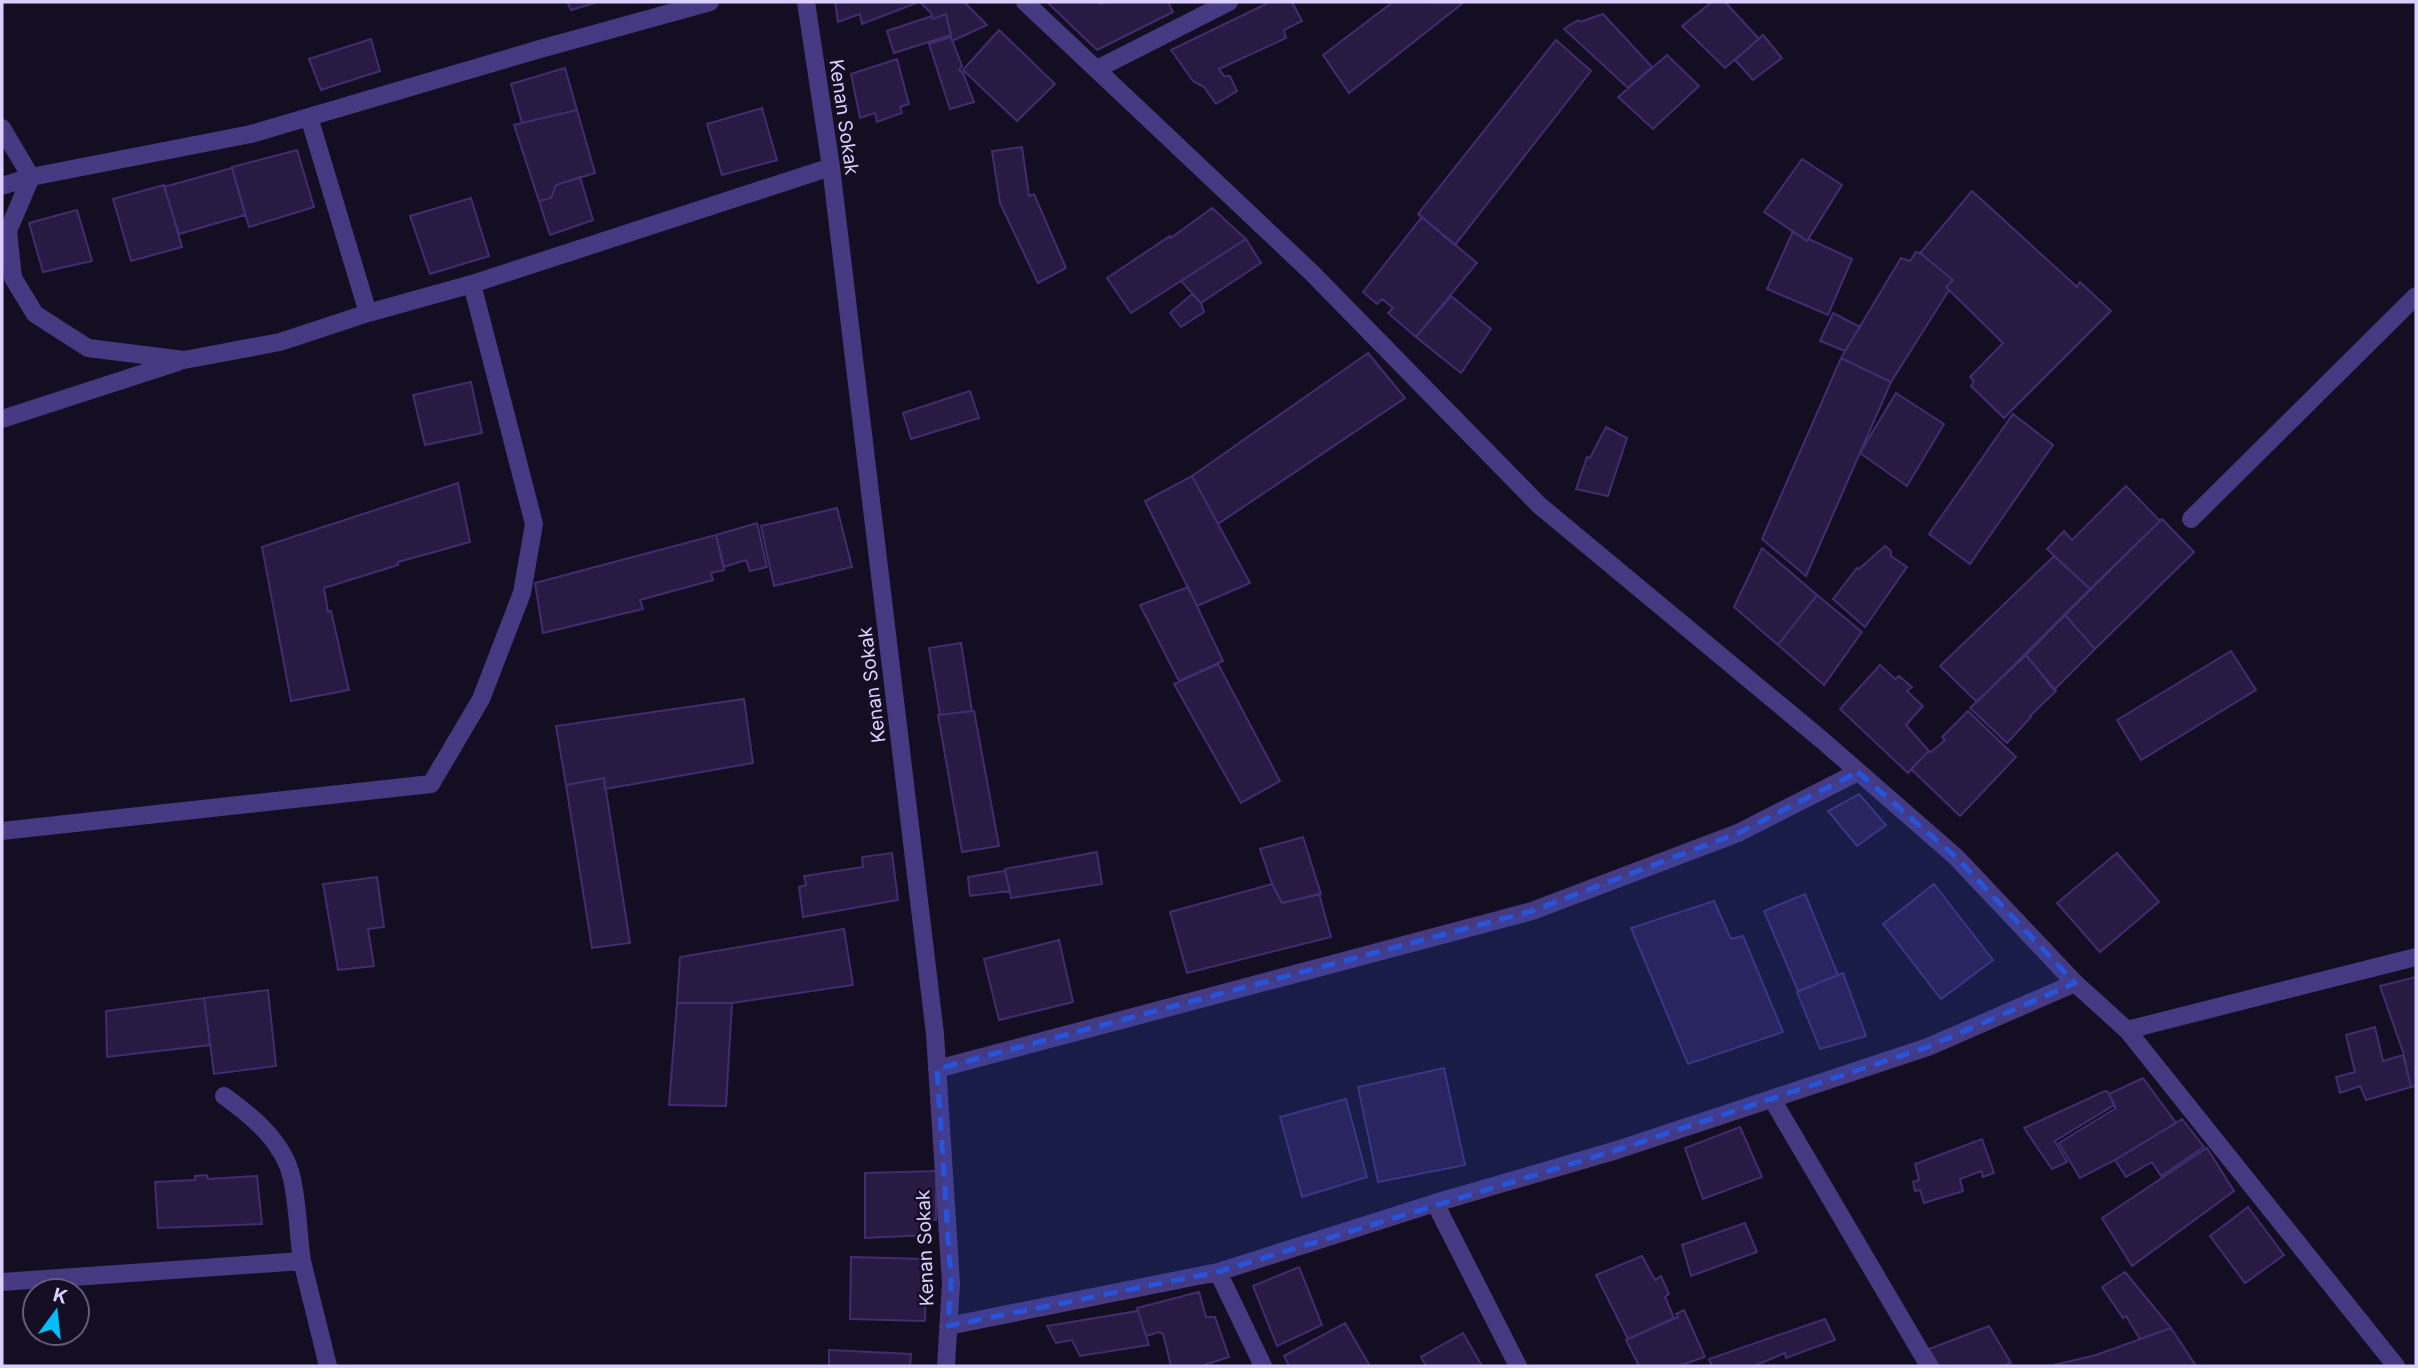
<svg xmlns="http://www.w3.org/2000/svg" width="2418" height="1368" font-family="Inter,sans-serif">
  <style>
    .building { fill: #281a43; stroke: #422c6f; stroke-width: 2 }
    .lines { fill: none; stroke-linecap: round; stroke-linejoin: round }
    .minor { stroke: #453981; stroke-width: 18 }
    .marked { fill: #2654da; fill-opacity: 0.2; stroke: #2654da; stroke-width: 5; stroke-dasharray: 14 9; stroke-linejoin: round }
    .labels { text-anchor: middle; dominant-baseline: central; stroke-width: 5; stroke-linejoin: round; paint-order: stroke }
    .street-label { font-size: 19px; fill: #dbcfff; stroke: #140e22 }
  </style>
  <rect width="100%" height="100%" fill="#140e22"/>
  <path class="building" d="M567,2H598L571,10Z
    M835,2H919L862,24L860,14L838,22Z
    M920,2H964L987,25L952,41L946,14L933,19L931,13Z
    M1047,2H1099L1101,4L1106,2H1168L1173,12L1097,50Z
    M1270,2H1292L1302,21L1284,30L1286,38L1219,69L1224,76H1230L1237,91L1216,104L1204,87L1193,81L1171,50Z
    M1393,2L1463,3L1349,93L1323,55Z
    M1712,2H1725L1759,39L1725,68L1682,26Z
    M946,14L951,35L894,53L887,31L932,16L933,19Z
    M1603,14L1652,67L1628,88L1564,29L1578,20L1580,22Z
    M999,30L1055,84L1017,121L963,70Z
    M1763,35L1782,58L1753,80L1735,60Z
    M951,37L962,66L959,70L963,73L974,102L950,109L929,44Z
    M371,39L380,71L321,90L309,59Z
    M1556,40L1591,71L1455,245L1418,214Z
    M1667,55L1699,86L1653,129L1618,97Z
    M897,59L909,104L900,107L902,113L877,122L875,113L860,118L851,74Z
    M565,68L577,110L522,123L511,84Z
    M762,108L777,160L722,175L707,124Z
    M577,110L595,173L556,185L551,198L539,201L514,125Z
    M1022,147L1029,196L1034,194L1066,268L1038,283L1000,203L992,151Z
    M297,150L314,207L249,227L232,167Z
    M1802,159L1842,185L1807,241L1764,212Z
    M232,168L245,215L179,234L164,187Z
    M580,177L593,220L550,235L539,201L551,198L556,185Z
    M164,185L182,247L131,261L113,199Z
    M1972,191L2077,287L2080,282L2111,311L2004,418L1971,386L1974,381L1970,377L2003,343L1946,287L1953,280L1920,253Z
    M471,198L489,256L430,274L410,216Z
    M1212,208L1246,239L1131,313L1107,278L1170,236L1171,238Z
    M77,210L92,261L43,272L29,223Z
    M1422,217L1477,263L1416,337L1388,313L1393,308L1382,299L1377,304L1363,292Z
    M1793,231L1807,241L1809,239L1852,259L1828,315L1767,289Z
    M1246,239L1261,263L1201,303L1181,281Z
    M1916,252L1920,253L1953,280L1946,287L1949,290L1891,382L1841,358L1901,258L1910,261Z
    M1192,294L1201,303L1204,312L1181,327L1170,313Z
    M1451,296L1491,329L1461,373L1416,337Z
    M1833,313L1860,327L1845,351L1820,341Z
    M1368,353L1405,398L1218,524L1192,476Z
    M1841,358L1891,382L1806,576L1762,539Z
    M471,382L482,433L425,445L413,395Z
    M970,391L979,418L911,439L903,413Z
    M1896,393L1944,424L1907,486L1860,453Z
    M2013,414L2053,445L1970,564L1929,534Z
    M1606,427L1627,438L1608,496L1576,489L1587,457L1590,458Z
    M1192,476L1250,583L1197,606L1145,501Z
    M458,483L470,542L398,562V565L324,588L328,612L331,611L349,690L291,701L262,547Z
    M2126,486L2160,521L2090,589L2047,549L2064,531L2072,540Z
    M837,508L852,567L774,586L761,526Z
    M2162,519L2194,552L2095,649L2065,615Z
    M757,523L767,567L750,571L746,560L724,567L716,535Z
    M716,535L724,570L711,573L713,580L640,600L643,609L543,633L535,583Z
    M1885,546L1891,551V556L1907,567L1865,627L1833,599L1857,568L1859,569Z
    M1762,548L1817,595L1778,645L1734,607Z
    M2054,556L2090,589L1977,702L1940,666Z
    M1188,587L1223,661L1179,681L1140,605Z
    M1817,595L1862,632L1824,685L1778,645Z
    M2065,615L2095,649L2054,690L2026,655Z
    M961,643L972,711L940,715L929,648Z
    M2231,651L2256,690L2141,760L2117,720Z
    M2026,655L2056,691L2030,716L2031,717L2007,743L1970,708Z
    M1218,664L1280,781L1241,803L1174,684Z
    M1880,665L1895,679L1899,676L1912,687L1907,691L1923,706L1906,725L1929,751L1908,773L1840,709Z
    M744,699L753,763L605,789L604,778L566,785L556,726Z
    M974,711L999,846L962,852L938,715Z
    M1968,711L2016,757L1960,816L1911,769L1929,751L1931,752L1945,740L1942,737Z
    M604,778L630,943L592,948L566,785Z
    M1859,794L1886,825L1857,846L1828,811Z
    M1303,837L1321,894L1282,903L1271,881L1260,849Z
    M1097,852L1102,884L1011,898L1005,869Z
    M892,853L898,900L803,917L799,887L806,885L804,876L863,867L862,857Z
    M2117,853L2159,902L2100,952L2057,903Z
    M1005,871L1010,891L970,896L968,877Z
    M377,877L384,927L368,929L374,966L338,970L323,884Z
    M1272,884L1282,903L1319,894L1331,937L1187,973L1170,912Z
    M1934,884L1993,960L1941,999L1883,924Z
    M1805,894L1838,975L1798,991L1764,911Z
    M1714,901L1731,939L1743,936L1783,1032L1688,1064L1631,928Z
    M844,929L853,985L732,1003H677L680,957Z
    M1059,940L1073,1002L999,1020L984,959Z
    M1843,973L1866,1036L1820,1049L1797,992Z
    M2416,977V1086L2411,1087L2403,1052L2380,986Z
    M268,990L276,1066L214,1074L204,998Z
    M204,998L210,1045L107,1057L106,1011Z
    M677,1003H732L726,1106L669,1105Z
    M2375,1027L2383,1061L2403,1055L2411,1087L2366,1100L2360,1086L2340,1093L2336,1077L2355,1072L2346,1035Z
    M1444,1068L1465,1165L1378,1182L1358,1087Z
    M2143,1078L2176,1123L2115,1160L2080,1178L2059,1143L2116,1108L2109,1094Z
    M2105,1091L2108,1092L2114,1105L2055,1141L2067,1162L2052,1169L2024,1128Z
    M1346,1099L1367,1177L1302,1197L1280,1117Z
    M2182,1119L2204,1147L2161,1176L2152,1162L2126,1177L2115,1160Z
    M1740,1127L1762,1177L1703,1199L1685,1148Z
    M1982,1139L1994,1173L1983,1177L1981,1171L1960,1179L1963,1191L1924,1203L1920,1190L1915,1191L1913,1182L1919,1180L1915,1164Z
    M2207,1148L2234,1191L2132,1266L2102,1218Z
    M936,1171V1220H928V1235L865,1238V1173Z
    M207,1175L208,1179L257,1176L262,1224L158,1228L155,1182L195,1180V1176Z
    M2248,1207L2284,1255L2245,1283L2210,1236Z
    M1745,1223L1757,1252L1691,1276L1682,1245Z
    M1642,1256L1655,1280L1661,1276L1669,1294L1665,1297L1674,1318L1628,1339L1596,1275Z
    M851,1257L927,1259L925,1321L850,1319Z
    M1299,1267L1322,1325L1277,1346L1253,1286Z
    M2125,1272L2171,1328L2140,1339L2126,1316L2123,1318L2102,1287Z
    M1199,1292L1206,1317H1215L1229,1357L1201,1366H1171L1163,1334L1159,1332L1146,1336L1137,1308Z
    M1684,1310L1705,1357L1678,1366H1639L1626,1340L1678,1317L1676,1314Z
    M1138,1311L1149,1345L1080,1356L1072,1340L1056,1343L1047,1326Z
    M1825,1319L1835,1340L1786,1358L1785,1353L1754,1366H1712L1709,1359Z
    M1345,1323L1370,1366H1289L1284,1356Z
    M1989,1326L2011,1363L2002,1366H1939L1929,1349Z
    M2171,1328L2196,1366H2050L2096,1355Z
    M1463,1333L1482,1366H1426L1421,1357Z
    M829,1350L911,1354L910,1366H829Z"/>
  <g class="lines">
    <path class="minor" d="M710,2L540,49L251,134L31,177L8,231L13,278L35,314L88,348L184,360L280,342L368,313L472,284L831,167
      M806,2L831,167L935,1034L951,1283L946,1366
      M1025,2L1312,273L1539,505L1822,740L1956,857L2075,983L2127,1030L2396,1366
      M1097,69L1229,2
      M309,117L368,313
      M2,128L31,177L2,186
      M2,419L178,362
      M2191,519L2416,296
      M2,831L431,784L481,699L522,593L534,524L472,284
      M2127,1030L2416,957
      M937,1069L1532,911L1738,833L1858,772
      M224,1096C252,1116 285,1143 292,1179C298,1206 298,1234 302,1261
      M1772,1099L1929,1366
      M1435,1203L1518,1366
      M1218,1272L1263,1366
      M2,1282L302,1261L328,1366
      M948,1326L1218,1272L1435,1203L1617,1150L1928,1047L2075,983"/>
  </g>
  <path class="marked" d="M1858,772L1956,857L2075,983L1928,1047L1617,1150L1218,1272L948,1326L951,1283L937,1069L1532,911L1738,833Z"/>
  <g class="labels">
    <g class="street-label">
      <text transform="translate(844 117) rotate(82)">Kenan Sokak</text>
      <text transform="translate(872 685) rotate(-97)">Kenan Sokak</text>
      <text transform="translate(925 1248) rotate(-92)">Kenan Sokak</text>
    </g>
  </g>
  <rect width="2418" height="1368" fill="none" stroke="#dbcfff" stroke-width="7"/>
  <g transform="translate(56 1312) rotate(15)"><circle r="33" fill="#140e22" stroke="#645b7a" stroke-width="2"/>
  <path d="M0-5L12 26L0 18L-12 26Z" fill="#02bdf8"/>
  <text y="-10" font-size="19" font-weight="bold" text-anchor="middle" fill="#dbcfff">K</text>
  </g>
</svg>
